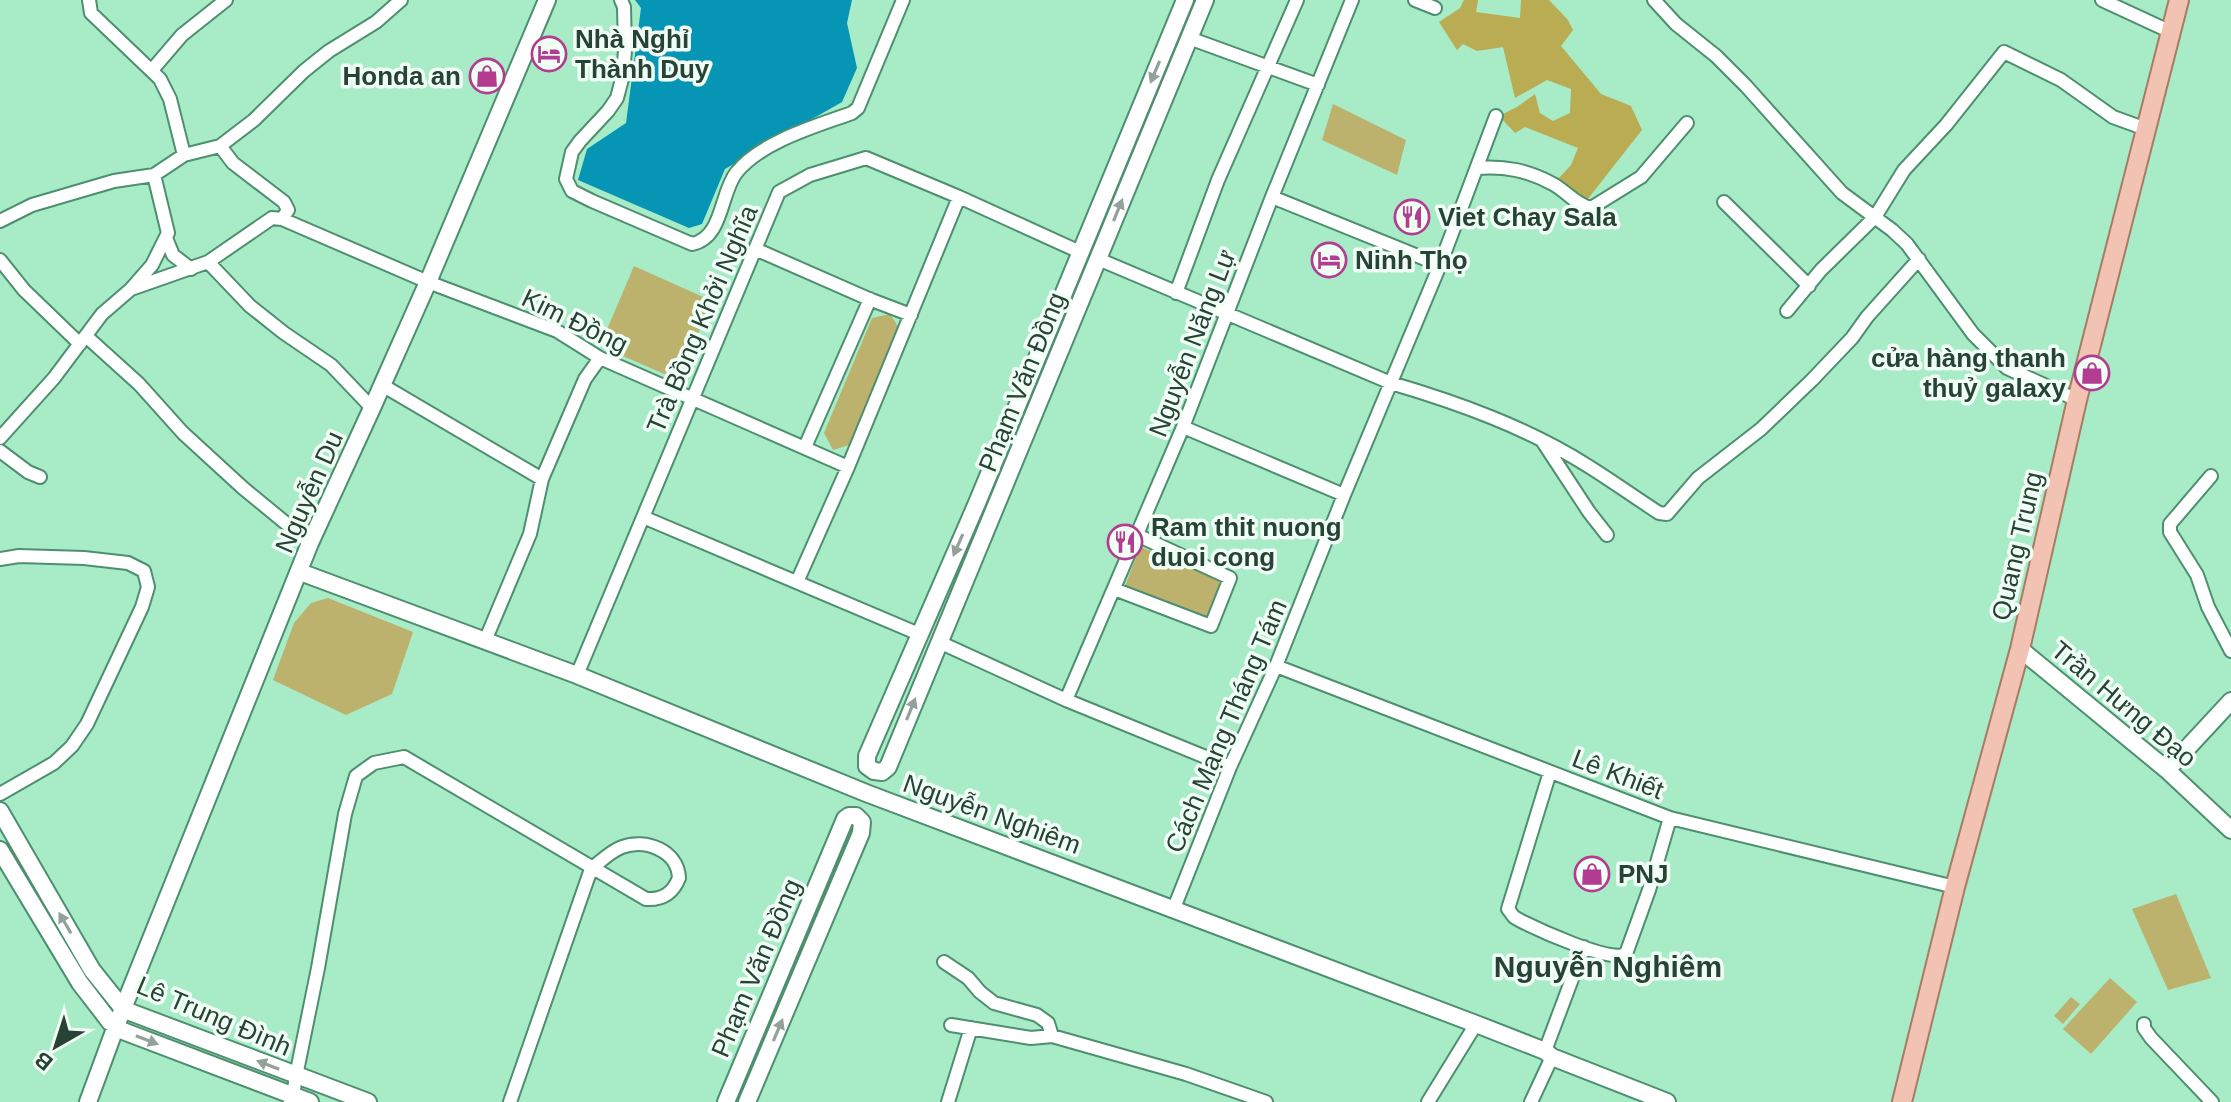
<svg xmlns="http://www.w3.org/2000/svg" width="2231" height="1102" font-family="Helvetica,sans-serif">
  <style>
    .green { fill: #bcb26d }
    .forest { fill: #baac52 }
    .water { fill: #0795b5 }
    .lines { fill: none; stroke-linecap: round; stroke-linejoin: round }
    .street-casing { stroke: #4d8f6f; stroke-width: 16 }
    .secondary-casing { stroke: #4d8f6f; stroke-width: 20 }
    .primary-casing { stroke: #a67c64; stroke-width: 22 }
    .street { stroke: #fff; stroke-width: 12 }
    .secondary { stroke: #fff; stroke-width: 16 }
    .primary { stroke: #f2c3b2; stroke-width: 18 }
    .oneway { fill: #93a19a }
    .labels { text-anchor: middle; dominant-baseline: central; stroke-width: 7; stroke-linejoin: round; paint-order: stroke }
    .poi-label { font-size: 26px; font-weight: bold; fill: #274335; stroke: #f1fef6; text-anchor: start }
    .street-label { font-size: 26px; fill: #274335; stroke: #f1fef6 }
    .quarter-label { font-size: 30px; font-weight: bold; fill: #274335; stroke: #f1fef6 }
  </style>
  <rect width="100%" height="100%" fill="#a7ebc7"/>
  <path class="green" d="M1333,104L1406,140L1397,175L1322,140Z
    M634,266L712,301L678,380L600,346Z
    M890,314L899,328L849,445L833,450L824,433L872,318Z
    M1140,547L1229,579L1207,631L1121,596Z
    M328,598L413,632L392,694L346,715L273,680L294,623L311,603Z
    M2176,894L2211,978L2168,990L2132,909Z
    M2110,978L2137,1002L2091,1054L2063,1029Z
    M2071,997L2080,1004L2063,1024L2054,1016Z"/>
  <path class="forest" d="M1464,0H1478L1476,12L1520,18L1521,0H1549L1568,20L1573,30L1561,46L1601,94L1631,106L1642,130L1587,200L1557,180L1571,165L1578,148L1525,127L1515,133L1499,116L1517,107L1535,94L1540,113L1553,121L1570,113L1571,89L1547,80L1515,98L1503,47L1477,51L1463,44L1457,50L1439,22L1460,8Z"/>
  <path class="water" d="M635,0H852L847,23L857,68L842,102L725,169L702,224L689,228L578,180L587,149L626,123L641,8Z"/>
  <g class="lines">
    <g class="street-casing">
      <path id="street" d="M89,0L91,13L160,79L170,99L184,155
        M621,0L624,7L625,50L623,75L617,98L608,111L580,141L572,152L566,179L572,191L592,201L692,244C723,238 720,194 736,173C760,142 816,126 852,113L858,108L903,0
        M1415,0L1435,8
        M1654,0L1676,24L1716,56L1746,86L1842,193L1892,230L1907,244L1973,334L2007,368L2077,400
        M2102,0L2171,32
        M1189,38L1318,85
        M152,70L182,35L226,0
        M220,146L233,163L284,202L288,210L282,219
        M1477,168C1505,166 1527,170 1553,184C1566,191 1576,205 1591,208L1641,177L1687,123
        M1272,197L1440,265
        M1724,202L1809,286
        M0,221L32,205L114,181L154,175L184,155L220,146L254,120L304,71L329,51L376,22L401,0
        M166,238L173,255L191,269
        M755,249L869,299L911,315
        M1098,259L1391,383C1459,403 1528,428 1588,466C1612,481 1636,498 1659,513L1667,514L1698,478L1761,429L1812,380L1852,338L1867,317L1919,259
        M0,260L24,290L80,344
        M208,262L250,306L284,333L331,365L372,408
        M131,289L152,265L168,233L154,175
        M1176,293L1218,180L1297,0
        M1787,311L1821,270L1875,217L1904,170L1946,125L2004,52L2061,80L2113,117L2146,129
        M87,337L139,384L183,433L243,488L310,543
        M382,385L542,479
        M1183,427L1344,495
        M0,438L54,378L102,314L131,289L208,262L272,218L282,219L428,282L557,331L600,358L848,467
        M1543,442L1589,512L1607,535
        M805,447L870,299
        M0,451L28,472L40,477
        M2211,476L2170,524V532L2197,575L2208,607L2231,651
        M643,517L919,634
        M0,559L19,556L84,558L128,563L144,571L148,587L142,607L87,724L72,746L54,763L0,794
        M797,582L848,467L959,197
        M1114,589L1211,626L1230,578L1137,535
        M485,641L530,534L542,479L585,379L600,358
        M939,642L1066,700L1230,767
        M1276,666L1670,818L1955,887
        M577,675L779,192L810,175L866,158L959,197L1080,252
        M1066,700L1183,427L1272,197L1352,0
        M1550,772L1508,909L1514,917L1521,921C1541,931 1605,960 1624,955L1627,951L1649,890L1670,818
        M1174,908L1230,767L1276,666L1344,495L1440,265L1496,116
        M944,962L968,978L980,992L994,1003L1037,1015L1048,1023L1052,1036
        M2144,1024V1028L2151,1038L2212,1102
        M951,1025L1031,1038L1052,1036L1186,1074L1266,1102
        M1545,1051L1584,947
        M290,1102L293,1096L296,1076L318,968L345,814L356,776L374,763L404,757L646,899C663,900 673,893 679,878C678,851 646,838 622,847C611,851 601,861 591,869L510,1102
        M948,1102L971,1028
        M1428,1102L1476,1024
        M1531,1102L1552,1057"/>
    </g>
    <g class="secondary-casing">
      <path id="secondary" d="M300,572L577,675L866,793L1476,1024L1545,1051L1552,1057L1667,1102
        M2020,649L2167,770L2231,830
        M2167,770L2231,701
        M874,771L882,772L888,767L1205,0
        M874,771L867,766V756L977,503L1185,0
        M0,811L92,970L120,1005L130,1012L368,1102
        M0,850L80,983L110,1022L123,1031L310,1102
        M88,1102L116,1026L310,543L372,408L428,282L547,0
        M726,1102L845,819L849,816H856
        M747,1102L861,833L862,822L856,816"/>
    </g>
    <g class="primary-casing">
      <path id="primary" d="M1902,1102L1955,887L2020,649L2077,400L2179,0"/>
    </g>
    <use href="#street" class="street"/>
    <use href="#secondary" class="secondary"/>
    <use href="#primary" class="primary"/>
  </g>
  <defs><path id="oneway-solid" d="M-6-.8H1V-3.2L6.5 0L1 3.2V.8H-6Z" transform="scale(2)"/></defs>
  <g class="oneway">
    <use href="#oneway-solid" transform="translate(1155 72) rotate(113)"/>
    <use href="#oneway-solid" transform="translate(1118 210) rotate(-68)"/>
    <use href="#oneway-solid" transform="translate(958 545) rotate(114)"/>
    <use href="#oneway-solid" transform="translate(911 709) rotate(-68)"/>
    <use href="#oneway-solid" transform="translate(65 923) rotate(-120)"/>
    <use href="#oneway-solid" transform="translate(778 1030) rotate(-67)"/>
    <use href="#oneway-solid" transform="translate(147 1040) rotate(21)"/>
    <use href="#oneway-solid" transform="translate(268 1065) rotate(-159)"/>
  </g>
  <defs>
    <g id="hotel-ring" transform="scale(1.8)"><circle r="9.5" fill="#f1fef6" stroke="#b33c91" stroke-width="1.5"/><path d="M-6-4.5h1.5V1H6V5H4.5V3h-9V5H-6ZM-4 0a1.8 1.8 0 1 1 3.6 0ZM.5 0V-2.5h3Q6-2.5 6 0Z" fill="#b33c91"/></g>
    <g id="shop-ring" transform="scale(1.8)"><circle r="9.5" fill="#f1fef6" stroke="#b33c91" stroke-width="1.5"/><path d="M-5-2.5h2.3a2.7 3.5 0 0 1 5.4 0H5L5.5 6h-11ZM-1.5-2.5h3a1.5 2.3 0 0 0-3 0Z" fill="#b33c91"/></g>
    <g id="restaurant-ring" transform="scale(1.8)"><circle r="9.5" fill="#f1fef6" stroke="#b33c91" stroke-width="1.5"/><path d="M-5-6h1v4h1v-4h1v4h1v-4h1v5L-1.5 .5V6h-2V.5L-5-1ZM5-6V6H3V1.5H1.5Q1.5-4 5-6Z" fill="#b33c91"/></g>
  </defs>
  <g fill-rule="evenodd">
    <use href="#hotel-ring" x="549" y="54"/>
    <use href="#shop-ring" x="487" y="76"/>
    <use href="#restaurant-ring" x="1412" y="217"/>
    <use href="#hotel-ring" x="1329" y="260"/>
    <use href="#shop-ring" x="2092" y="373"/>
    <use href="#restaurant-ring" x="1125" y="542"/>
    <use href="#shop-ring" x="1592" y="874"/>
  </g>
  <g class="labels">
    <g class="poi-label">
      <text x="575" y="39">Nhà Nghỉ<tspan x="575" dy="30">Thành Duy</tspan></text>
      <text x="461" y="76" text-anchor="end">Honda an</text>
      <text x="1438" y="217">Viet Chay Sala</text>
      <text x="1355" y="260">Ninh Thọ</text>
      <text x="2066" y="358" text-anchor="end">cửa hàng thanh<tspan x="2066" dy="30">thuỷ galaxy</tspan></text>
      <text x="1151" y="527">Ram thit nuong<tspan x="1151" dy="30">duoi cong</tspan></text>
      <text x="1618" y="874">PNJ</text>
    </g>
    <g class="street-label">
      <text transform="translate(702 319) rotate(-67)">Trà Bồng Khởi Nghĩa</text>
      <text transform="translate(575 321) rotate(26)">Kim Đồng</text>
      <text transform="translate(1192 343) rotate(-69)">Nguyễn Năng Lự</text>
      <text transform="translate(1022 382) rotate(-68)">Phạm Văn Đồng</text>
      <text transform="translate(309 492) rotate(-66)">Nguyễn Du</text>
      <text transform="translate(2017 546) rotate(-77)">Quang Trung</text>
      <text transform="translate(2124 704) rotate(40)">Trần Hưng Đạo</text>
      <text transform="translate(1226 726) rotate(-67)">Cách Mạng Tháng Tám</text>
      <text transform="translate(1618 774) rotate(21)">Lê Khiết</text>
      <text transform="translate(992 814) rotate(20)">Nguyễn Nghiêm</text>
      <text transform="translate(756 968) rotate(-67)">Phạm Văn Đồng</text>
      <text transform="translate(214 1016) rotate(23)">Lê Trung Đình</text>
    </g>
    <g class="quarter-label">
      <text x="1608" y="966">Nguyễn Nghiêm</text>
    </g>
  </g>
  <g transform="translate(56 1046) rotate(219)" stroke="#f1fef6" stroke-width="6" paint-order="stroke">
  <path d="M0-6L14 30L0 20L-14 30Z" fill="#274335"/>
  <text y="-12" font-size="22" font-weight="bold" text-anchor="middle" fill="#274335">B</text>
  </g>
</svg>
